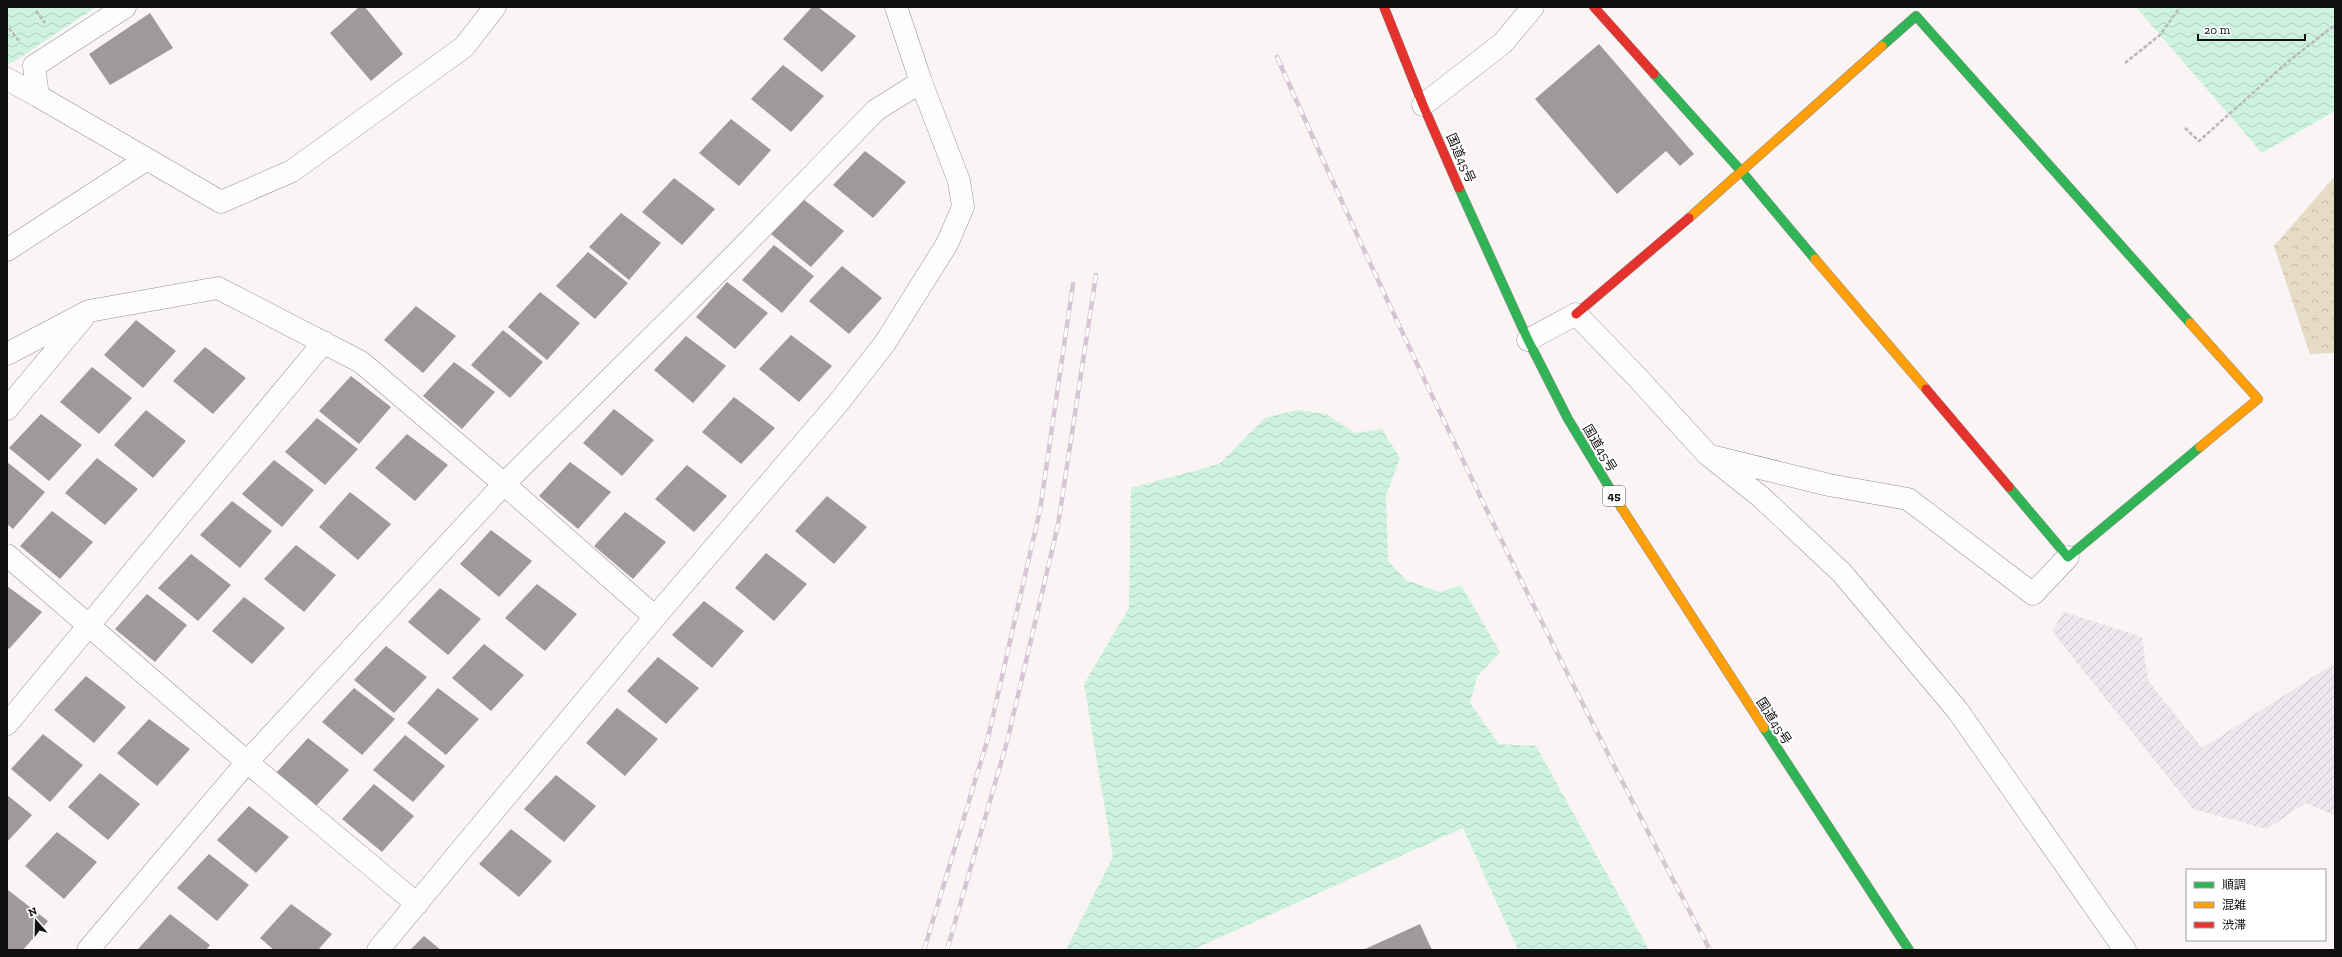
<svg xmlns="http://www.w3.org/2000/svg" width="2342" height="957" font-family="'Zilla Slab','Noto Sans JP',serif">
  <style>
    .industrial { fill: url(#industrial-furrows) }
    .forest { fill: url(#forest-crowns) }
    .water { fill: url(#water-waves) }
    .building { fill: #9f999a }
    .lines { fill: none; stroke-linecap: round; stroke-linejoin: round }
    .street-casing { stroke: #959292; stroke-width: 23 }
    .fast-casing { stroke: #8c8989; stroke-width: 10 }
    .slow-casing { stroke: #8c8989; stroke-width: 10 }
    .jam-casing { stroke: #8c8989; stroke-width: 10 }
    .path { stroke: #b9b8b8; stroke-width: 2.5; stroke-dasharray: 4 2; stroke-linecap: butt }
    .street { stroke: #fefdfd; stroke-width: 22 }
    .fast { stroke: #30b455; stroke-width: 9 }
    .slow { stroke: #ff9f0a; stroke-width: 9 }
    .jam { stroke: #e5322d; stroke-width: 9 }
    .rail-casing { stroke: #d6c6d3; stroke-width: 4.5 }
    .rail { stroke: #fff; stroke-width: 3; stroke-dasharray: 9; stroke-linecap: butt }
    .labels { text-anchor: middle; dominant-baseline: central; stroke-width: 4; stroke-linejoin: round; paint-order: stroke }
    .shield { fill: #fff; stroke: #575757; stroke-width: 1 }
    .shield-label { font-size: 12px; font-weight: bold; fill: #0f0f0f }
    .street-label { font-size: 13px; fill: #0f0f0f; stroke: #fff }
  </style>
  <defs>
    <pattern id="industrial-furrows" width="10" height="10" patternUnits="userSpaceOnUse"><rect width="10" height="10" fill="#ebe7ec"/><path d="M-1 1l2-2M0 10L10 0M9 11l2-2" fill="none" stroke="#c8c5c9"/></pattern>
    <pattern id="forest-crowns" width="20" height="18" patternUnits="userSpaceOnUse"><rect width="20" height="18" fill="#e6dbc5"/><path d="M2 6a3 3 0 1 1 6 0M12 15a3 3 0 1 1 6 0" fill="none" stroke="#c4bba8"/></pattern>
    <pattern id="water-waves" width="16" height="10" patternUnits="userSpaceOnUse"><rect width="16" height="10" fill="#cef2e1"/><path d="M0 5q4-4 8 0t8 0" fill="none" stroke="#b0cec0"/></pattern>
  </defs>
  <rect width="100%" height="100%" fill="#fbf4f4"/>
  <path class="industrial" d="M2064,612L2142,637L2148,681L2202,748L2335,663V816L2306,803L2267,829L2193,809L2052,631Z"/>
  <path class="forest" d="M2335,176V353L2310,354L2274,246Z"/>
  <path class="water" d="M7,7H96L10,64L7,62Z
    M2136,7H2335V111L2262,153Z
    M1297,410L1326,414L1355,433L1382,429L1400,458L1386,496L1388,561L1406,580L1440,592L1461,585L1500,652L1477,677L1470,703L1499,744L1536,746L1649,950H1518L1463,828L1192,950H1066L1113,857L1084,684L1129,608L1131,488L1219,464L1265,418Z"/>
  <path class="building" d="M359,7H365L403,54L371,81L330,33Z
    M812,7H818L856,36L822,72L783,39Z
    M150,13L173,48L110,85L89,54Z
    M1599,44L1694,154L1680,166L1666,151L1617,194L1535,99Z
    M783,65L824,96L791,132L751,99Z
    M731,119L771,150L739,186L699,153Z
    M865,151L906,182L873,218L833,185Z
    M674,178L715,209L682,245L642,212Z
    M803,199L844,231L811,267L771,234Z
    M621,213L661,243L629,280L589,247Z
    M774,245L814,276L782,313L742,280Z
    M588,252L628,283L595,319L556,286Z
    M842,266L882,298L849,334L809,301Z
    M727,282L768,313L735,349L696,317Z
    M540,292L580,323L547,360L508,327Z
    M416,306L456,336L423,373L384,340Z
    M136,320L176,351L143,388L104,355Z
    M503,330L543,362L510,398L471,365Z
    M791,335L832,366L799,402L759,369Z
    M686,336L726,366L693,403L654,370Z
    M205,347L246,378L213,414L173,381Z
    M454,362L495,392L462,429L423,396Z
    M92,367L132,398L99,434L60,402Z
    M351,376L391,407L359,444L319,411Z
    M734,397L775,428L741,464L702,432Z
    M614,409L654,440L622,476L583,443Z
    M146,410L186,441L153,478L114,445Z
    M41,414L82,445L49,481L9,448Z
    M317,418L358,449L325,485L285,452Z
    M407,434L448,465L415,501L375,468Z
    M97,458L138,489L105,525L65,493Z
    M274,460L314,490L282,527L242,494Z
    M7,462L45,492L13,529L7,524Z
    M570,462L611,492L578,529L539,496Z
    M687,465L727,496L694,532L655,499Z
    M350,492L391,524L358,560L319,527Z
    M827,496L867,527L834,564L795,531Z
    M232,501L272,531L240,568L200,535Z
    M52,511L93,542L60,579L20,546Z
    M625,512L666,542L633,579L594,546Z
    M491,530L532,561L499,597L460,564Z
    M296,545L336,575L304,612L264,579Z
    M766,553L807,584L774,621L735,588Z
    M191,554L231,585L198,621L158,588Z
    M537,584L577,614L545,651L505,618Z
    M7,586L42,612L9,649L7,647Z
    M440,588L481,619L448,655L408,622Z
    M147,594L187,625L155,662L115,629Z
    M244,597L285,628L252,664L212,631Z
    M704,601L744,631L712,668L672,635Z
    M484,644L524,675L491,711L452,678Z
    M386,646L427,677L394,713L354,680Z
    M658,657L699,688L666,724L627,691Z
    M86,676L126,707L94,743L54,710Z
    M354,688L395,719L362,755L322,722Z
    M438,688L479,719L446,755L407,723Z
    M617,708L658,739L625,776L586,743Z
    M149,719L190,749L157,786L117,753Z
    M43,734L83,765L50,802L11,769Z
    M405,735L445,766L413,802L373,770Z
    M308,738L349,770L316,806L276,773Z
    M100,773L140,804L108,840L68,807Z
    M556,775L596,806L564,842L524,809Z
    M374,784L414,816L382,852L342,819Z
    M7,795L32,815L7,842Z
    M249,806L289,837L256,873L217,840Z
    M511,829L552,861L519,897L479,864Z
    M57,832L97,862L64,899L25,866Z
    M209,854L249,885L217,921L177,888Z
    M8,890L48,921L23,950H7Z
    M291,904L332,934L318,950H274L260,938Z
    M170,914L210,945L206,950L138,949Z
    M1420,924L1432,950H1363Z
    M424,936L441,950H410Z"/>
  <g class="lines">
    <g class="street-casing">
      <path id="street" d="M125,7L34,66L38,96L221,202L292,171L464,47L495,7
        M7,79L38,96
        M1423,105L1503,43L1533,7
        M7,250L147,159
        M1528,340L1576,314L1636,376L1708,455L1761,497L1842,573L1958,711L2125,950
        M7,354L89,311L218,288L361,362L504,484L655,617
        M7,409L83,318
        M1715,457L1829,485L1908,499L2033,594L2068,557
        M7,555L247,762L417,904
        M7,724L324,342
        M88,950L247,762L504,484L731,259L876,110L921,82
        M378,950L655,617L839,402L885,343L947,244L963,207L959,181L921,82L896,7"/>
    </g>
    <g class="fast-casing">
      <path id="fast" d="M1882,46L1916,16L2190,323
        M1654,74L1742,172L1815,259
        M1459,188L1528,340L1568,419L1621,507
        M2009,487L2068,557L2200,447
        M1764,728L1909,950"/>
    </g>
    <g class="slow-casing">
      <path id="slow" d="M1689,218L1882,46
        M1815,259L1926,389
        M2190,323L2258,399L2200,447
        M1621,507L1764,728"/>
    </g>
    <g class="jam-casing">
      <path id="jam" d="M1384,7L1423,105L1459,188
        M1594,7L1654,74
        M1576,314L1689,218
        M1926,389L2009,487"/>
    </g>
    <path class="path" d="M36,11L45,23
      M9,28L19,41
      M2125,63L2160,35L2180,7
      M2185,128L2199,141L2290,60L2335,25"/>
    <use href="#street" class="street"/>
    <use href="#fast" class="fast"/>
    <use href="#slow" class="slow"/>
    <use href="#jam" class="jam"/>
    <g class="rail-casing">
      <path id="rail" d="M1277,57C1411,360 1555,658 1710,950
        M924,950L988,738L1040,510L1073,284
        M947,950L1007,742L1058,525L1096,275"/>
    </g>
    <use href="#rail" class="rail"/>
  </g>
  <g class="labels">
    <rect class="shield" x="1603" y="486" width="22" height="20" rx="3"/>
    <g class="shield-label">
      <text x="1614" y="496">45</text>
    </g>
    <g class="street-label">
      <text transform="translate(1461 158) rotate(66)">国道45号</text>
      <text transform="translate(1600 448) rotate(59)">国道45号</text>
      <text transform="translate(1774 721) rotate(57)">国道45号</text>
    </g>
  </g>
  <rect width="2342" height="957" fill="none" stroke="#0f0f0f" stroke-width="16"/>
  <rect x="2186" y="869" width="140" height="72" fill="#ffffff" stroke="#9f9f9f"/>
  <rect x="2194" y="882" width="20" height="6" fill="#30b455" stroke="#9f9f9f"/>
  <text x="2222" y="889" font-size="12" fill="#0f0f0f">順調</text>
  <rect x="2194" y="902" width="20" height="6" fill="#ff9f0a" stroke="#9f9f9f"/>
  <text x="2222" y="909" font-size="12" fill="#0f0f0f">混雑</text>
  <rect x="2194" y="922" width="20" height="6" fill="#e5322d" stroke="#9f9f9f"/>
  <text x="2222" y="929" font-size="12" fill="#0f0f0f">渋滞</text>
  <g transform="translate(36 921) rotate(340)" stroke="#ffffff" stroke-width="3" paint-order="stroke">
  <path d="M0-3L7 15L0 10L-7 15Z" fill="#0f0f0f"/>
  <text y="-6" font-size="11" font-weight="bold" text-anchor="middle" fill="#0f0f0f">N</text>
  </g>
  <path d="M2198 34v6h107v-6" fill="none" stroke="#0f0f0f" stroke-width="2"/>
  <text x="2204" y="34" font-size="12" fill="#0f0f0f" stroke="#ffffff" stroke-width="3" paint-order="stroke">20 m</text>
</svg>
